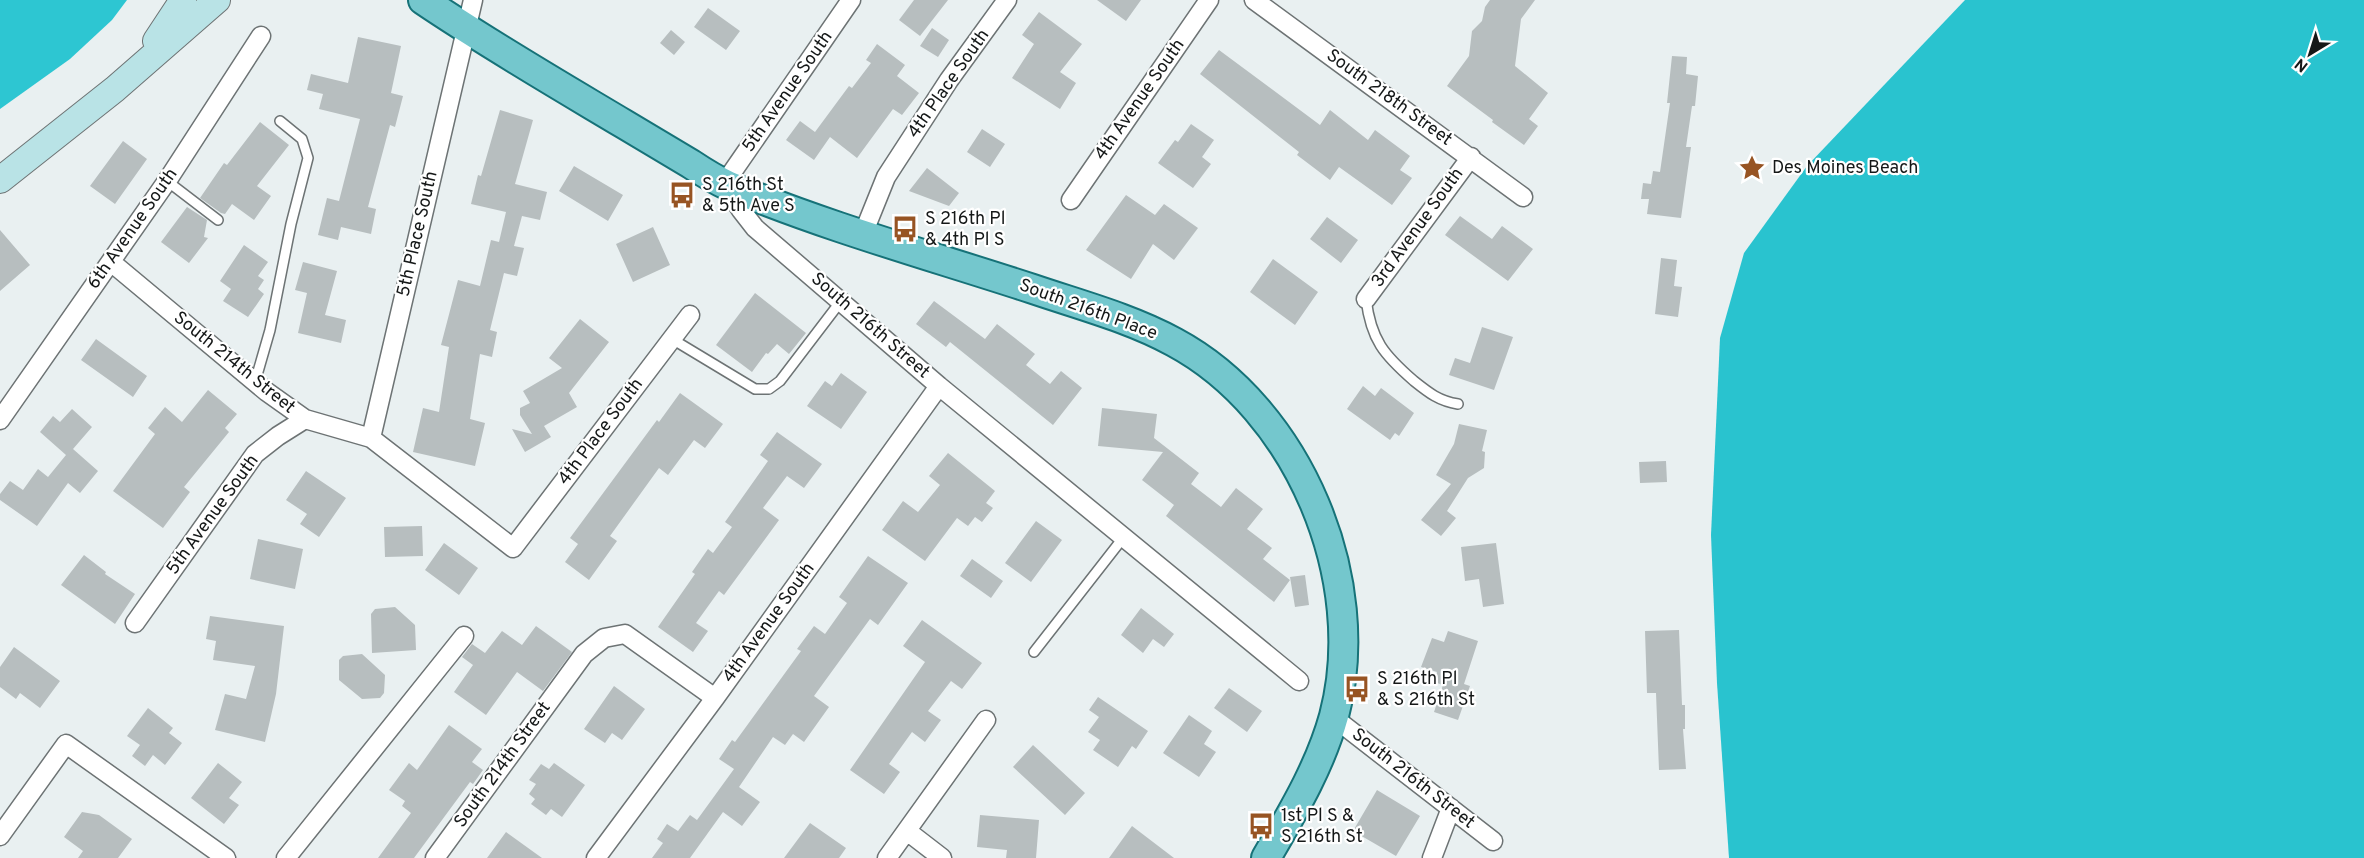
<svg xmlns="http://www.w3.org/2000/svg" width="2364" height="858" font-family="Overpass,sans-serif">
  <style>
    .forest { fill: #2dc6d2 }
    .water { fill: #29c3cf }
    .building { fill: #b7bebf }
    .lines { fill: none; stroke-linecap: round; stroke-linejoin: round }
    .lane-casing { stroke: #6d7374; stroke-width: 12 }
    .street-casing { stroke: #6d7374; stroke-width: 21 }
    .secondary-casing { stroke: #6d7374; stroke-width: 28 }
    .primary-casing { stroke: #167278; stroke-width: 32 }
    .lane { stroke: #fff; stroke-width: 9 }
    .street { stroke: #fff; stroke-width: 18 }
    .secondary { stroke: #b9e3e6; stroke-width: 26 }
    .primary { stroke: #74c7cd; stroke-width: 28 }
    .labels { text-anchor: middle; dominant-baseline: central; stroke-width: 4.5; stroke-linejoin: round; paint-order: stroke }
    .street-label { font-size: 18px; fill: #151818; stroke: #fff }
    .poi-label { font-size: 18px; fill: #151818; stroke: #fff; text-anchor: start }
  </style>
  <rect width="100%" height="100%" fill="#e9f0f1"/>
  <path class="forest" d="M0,0H127L112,20L70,59L0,109Z"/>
  <path class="water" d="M1965,0H2364V858H1729L1717,683L1711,535L1720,338L1744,253L1807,166Z"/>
  <path class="building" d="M914,0H948L920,36L899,20Z
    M1097,0H1141L1126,21Z
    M1490,0H1535L1521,19L1515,66L1548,93L1529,119L1538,126L1524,145L1492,122L1493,120L1447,86L1469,56L1472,31L1482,21L1485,7Z
    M708,8L740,31L726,50L694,27Z
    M1039,12L1082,44L1060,72L1076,83L1060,109L1012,78L1034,44L1022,35Z
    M932,28L949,40L938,57L920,46Z
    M671,30L685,42L674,55L660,43Z
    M358,37L401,46L391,93L403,96L395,127L390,125L368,207L376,209L371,234L341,227L338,240L318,235L327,198L339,201L360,119L319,109L323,94L307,90L311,74L348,83Z
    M877,44L905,65L897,76L919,93L902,115L893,109L857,158L830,137L814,160L786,140L800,121L815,132L849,86L852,88L871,63L866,60Z
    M1219,50L1320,125L1330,110L1368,140L1375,130L1410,156L1400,170L1412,178L1392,205L1339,167L1330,180L1297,155L1299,152L1200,74Z
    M1672,56L1687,57L1686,74L1698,76L1695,106H1692L1686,147H1691L1681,218L1647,214L1649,199H1641L1643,183L1651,184L1653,171L1660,172L1670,103H1667Z
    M500,110L533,120L515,184L547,192L540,220L522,216L514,246L524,248L517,276L504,273L490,330L497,332L492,357L480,354L470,419L485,423L475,466L413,452L423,408L439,412L449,347L441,345L458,280L480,286L491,240L499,242L506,212L471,204L478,175L481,176Z
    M260,122L289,145L257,186L271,196L254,220L232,204L225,214L221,213L200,198L224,163L227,165Z
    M1191,124L1214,140L1202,157L1211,164L1193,188L1158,163L1175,140L1178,142Z
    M982,129L1005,144L990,167L967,152Z
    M123,141L147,159L115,204L90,186Z
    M574,166L623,195L608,221L559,191Z
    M927,168L959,193L949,206L909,191Z
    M1126,195L1155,215L1164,204L1198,228L1174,260L1153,244L1131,279L1086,250Z
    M187,207L207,220L204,237L208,238L189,263L161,242Z
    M1460,216L1492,239L1502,226L1533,249L1508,281L1445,235Z
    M1327,217L1358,240L1341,263L1310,239Z
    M653,227L670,265L633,282L616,244Z
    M0,230L30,265L0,291Z
    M244,245L268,262L258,276L264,280L258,289L264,294L248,317L223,301L231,289L220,281Z
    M1661,258L1677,260L1674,286L1682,287L1678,317L1655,314Z
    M1273,259L1318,292L1295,325L1250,292Z
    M303,262L337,271L325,315L346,320L341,343L298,333L307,293L295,290Z
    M755,293L806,333L789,354L777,344L768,354L766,353L752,372L716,345Z
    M934,301L985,339L997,324L1035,354L1026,365L1050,384L1061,371L1082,388L1053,425L950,342L946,347L916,324Z
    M580,319L609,342L569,393L577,407L544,426L551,437L525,452L512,429L532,434L520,415V408L530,403L523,391L562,368L549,358Z
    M1482,327L1513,337L1494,390L1449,375L1455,358L1470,363Z
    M96,339L147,376L133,397L81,360Z
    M841,373L867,392L841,429L807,406L825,381L832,386Z
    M1363,386L1375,396L1381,388L1414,413L1399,436L1395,433L1390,440L1347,409Z
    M208,390L237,414L225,428L229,432L184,487L190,492L163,528L113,491L155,434L148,428L165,407L182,422Z
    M680,393L723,424L705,448L694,440L668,475L659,468L610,536L617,541L589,580L565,562L578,544L570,538L657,420L659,422Z
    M1102,408L1157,414L1154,438L1199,473L1191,484L1221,507L1236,488L1263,509L1247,529L1272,548L1263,559L1290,580L1274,602L1166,516L1174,505L1142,480L1163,452L1098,446Z
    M72,409L92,427L73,449L98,471L80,493L68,483L37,526L0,500V494L10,481L23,490L38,469L48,477L66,455L40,432L53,416L60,422Z
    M1459,424L1487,430L1482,451L1485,452L1484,468L1468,478L1447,511L1456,518L1441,536L1421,520L1451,484L1436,475L1454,444Z
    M777,432L822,464L804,488L787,476L763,508L779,520L724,595L719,591L696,623L708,631L693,652L658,627L695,574L692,572L708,549L713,553L732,527L725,522L768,461L760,455Z
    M948,453L995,491L986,503L993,508L982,522L975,517L968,526L957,518L925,561L882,530L903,501L918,512L940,485L929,476Z
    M1666,461L1667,482L1640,483L1639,462Z
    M306,471L346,498L319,537L300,524L307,514L286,500Z
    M1036,521L1062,540L1031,582L1005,563Z
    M422,526L423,556L385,557L384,527Z
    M258,539L303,549L295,589L250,579Z
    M444,543L478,568L459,595L425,570Z
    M1496,543L1504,604L1483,607L1479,579L1465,581L1461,547Z
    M84,555L106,572L105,574L135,594L115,624L61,585Z
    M868,556L908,583L878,625L870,619L814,696L829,707L804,742L793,734L785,745L773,737L739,787L760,802L742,826L723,812L690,858H652L663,843L657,839L667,824L678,831L690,815L697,820L734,769L719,759L732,740L735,742L801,651L797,649L814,626L825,634L847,603L839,597Z
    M972,559L1003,581L991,598L960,576Z
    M1305,575L1309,605L1295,607L1290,577Z
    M395,607L415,625L416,650L372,653L371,614L375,609Z
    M1141,608L1174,634L1164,647L1153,639L1143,653L1121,635Z
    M210,616L284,626L276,694L265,742L215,730L225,694L246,699L255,666L213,660L216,641L206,639Z
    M922,620L982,663L962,689L951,681L928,711L941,720L925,742L912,732L889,764L900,772L884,794L850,770L925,662L903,646Z
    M536,626L572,652L543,691L517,672L486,715L454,692L473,665L462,657L472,644L485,653L502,631L522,645Z
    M1679,630L1682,705H1685V729H1683L1686,769L1659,770L1656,693H1647L1645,631Z
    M1448,631L1478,641L1464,684L1470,686L1458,720L1434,712L1443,685L1434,682L1437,672L1421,667L1432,638L1444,642Z
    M14,647L60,681L40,708L20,693L16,699L0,687V667Z
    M362,654L385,675L384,693L380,698L362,699L339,680V660L343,656Z
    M614,686L645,709L622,740L612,733L605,743L584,729Z
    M1229,688L1262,711L1247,732L1214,708Z
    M1098,697L1148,731L1136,749L1132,746L1118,767L1093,750L1100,740L1088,732L1099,717L1089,710Z
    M148,708L173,728L169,733L182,743L165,765L153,755L145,766L132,756L140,745L127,736Z
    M1189,715L1212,731L1204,744L1216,752L1199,777L1163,753Z
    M449,725L482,749L472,762L483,770L473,784L470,782L414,858H378L411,813L402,806L405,801L389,790L409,763L417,770Z
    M1033,745L1085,793L1065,815L1013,767Z
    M218,763L242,782L229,798L239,805L224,824L191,798Z
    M554,763L585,785L562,817L551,809L546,815L531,804L535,799L529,794L536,784L529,780L541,764L549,769Z
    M1377,790L1420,816L1396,856L1353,831Z
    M82,812L99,815L132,839L118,858H78L83,851L64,837Z
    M980,815L1039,820L1036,858H1006L1007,850L977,847Z
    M810,823L846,848L839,858H784Z
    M1132,826L1174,858H1109Z
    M506,832L542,858H487Z"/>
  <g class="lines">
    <g class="lane-casing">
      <path id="lane" d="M167,181L218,220
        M1366,299C1371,340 1384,355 1414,381C1429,393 1439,401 1458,404
        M672,339L755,389H769L780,381L841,301
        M255,382L270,330L291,224L308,158L302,139L280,121
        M1034,652L1123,538"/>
    </g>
    <g class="street-casing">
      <path id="street" d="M851,0L724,184L741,210L755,228L939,386L1299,681
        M1254,0L1523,197
        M1071,200L1209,0
        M863,234L886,177L949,80L1007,0
        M111,262L267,392L305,419L371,438L513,548L690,315
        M1366,299L1471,157
        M0,420L167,181L261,36
        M371,438L473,0
        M135,623L255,454L278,436L305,419
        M1333,717L1493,841
        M907,831L942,858
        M0,836L66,744L226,858
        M286,858L464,636
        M435,858L584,654L604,638L625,634L715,698
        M596,858L715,698L939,386
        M887,858L986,720
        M1432,858L1451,808"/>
    </g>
    <g class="secondary-casing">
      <path id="secondary" d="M156,41L183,0
        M0,180L115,89L217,0"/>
    </g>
    <g class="primary-casing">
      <path id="primary" d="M423,0C488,44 557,84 624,124C646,137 669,151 691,164C703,172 716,180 729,186C827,227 932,256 1033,289C1080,305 1130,318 1174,342C1299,409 1370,580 1334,716C1320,767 1292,813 1266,858"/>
    </g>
    <use href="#lane" class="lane"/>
    <use href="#street" class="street"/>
    <use href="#secondary" class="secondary"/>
    <use href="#primary" class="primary"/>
  </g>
  <defs>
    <g id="sight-bare" transform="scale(2.07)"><path d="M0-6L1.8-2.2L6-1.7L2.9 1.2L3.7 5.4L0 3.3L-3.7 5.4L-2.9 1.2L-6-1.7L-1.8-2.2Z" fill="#975423" stroke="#fff" stroke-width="2.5" paint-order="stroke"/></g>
    <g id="bus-bare" transform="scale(2.07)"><path d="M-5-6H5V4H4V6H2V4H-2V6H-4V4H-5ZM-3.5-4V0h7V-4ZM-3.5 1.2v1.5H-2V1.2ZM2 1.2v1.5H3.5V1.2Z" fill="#975423" stroke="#fff" stroke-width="2.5" paint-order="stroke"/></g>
  </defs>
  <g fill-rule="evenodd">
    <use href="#sight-bare" x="1752" y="168"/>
    <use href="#bus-bare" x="682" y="195"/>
    <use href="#bus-bare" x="905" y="229"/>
    <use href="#bus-bare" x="1357" y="689"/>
    <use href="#bus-bare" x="1261" y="826"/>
  </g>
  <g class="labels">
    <g class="street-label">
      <text transform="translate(949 84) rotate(-55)">4th Place South</text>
      <text transform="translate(788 92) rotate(-55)">5th Avenue South</text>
      <text transform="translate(1389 98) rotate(36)">South 218th Street</text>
      <text transform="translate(1140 100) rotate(-55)">4th Avenue South</text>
      <text transform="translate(1418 228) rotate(-54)">3rd Avenue South</text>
      <text transform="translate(133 229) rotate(-55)">6th Avenue South</text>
      <text transform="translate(418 234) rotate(-77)">5th Place South</text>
      <text transform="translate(1088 310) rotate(20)">South 216th Place</text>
      <text transform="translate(870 326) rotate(41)">South 216th Street</text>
      <text transform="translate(234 363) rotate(39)">South 214th Street</text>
      <text transform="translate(601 432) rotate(-53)">4th Place South</text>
      <text transform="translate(213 515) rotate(-54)">5th Avenue South</text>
      <text transform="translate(769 623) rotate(-54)">4th Avenue South</text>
      <text transform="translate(503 765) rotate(-54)">South 214th Street</text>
      <text transform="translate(1413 779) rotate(38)">South 216th Street</text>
    </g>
    <g class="poi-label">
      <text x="1772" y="168">Des Moines Beach</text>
      <text x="702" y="185">S 216th St<tspan x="702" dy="21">&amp; 5th Ave S</tspan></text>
      <text x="925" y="219">S 216th Pl<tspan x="925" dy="21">&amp; 4th Pl S</tspan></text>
      <text x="1377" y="679">S 216th Pl<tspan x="1377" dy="21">&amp; S 216th St</tspan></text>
      <text x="1281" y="816">1st Pl S &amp;<tspan x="1281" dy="21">S 216th St</tspan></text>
    </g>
  </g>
  <g transform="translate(2310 54) rotate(218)" stroke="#ffffff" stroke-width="4.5" paint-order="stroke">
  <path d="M0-4.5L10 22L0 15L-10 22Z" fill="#151818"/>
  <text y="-9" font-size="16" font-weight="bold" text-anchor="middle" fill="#151818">N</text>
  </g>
</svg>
